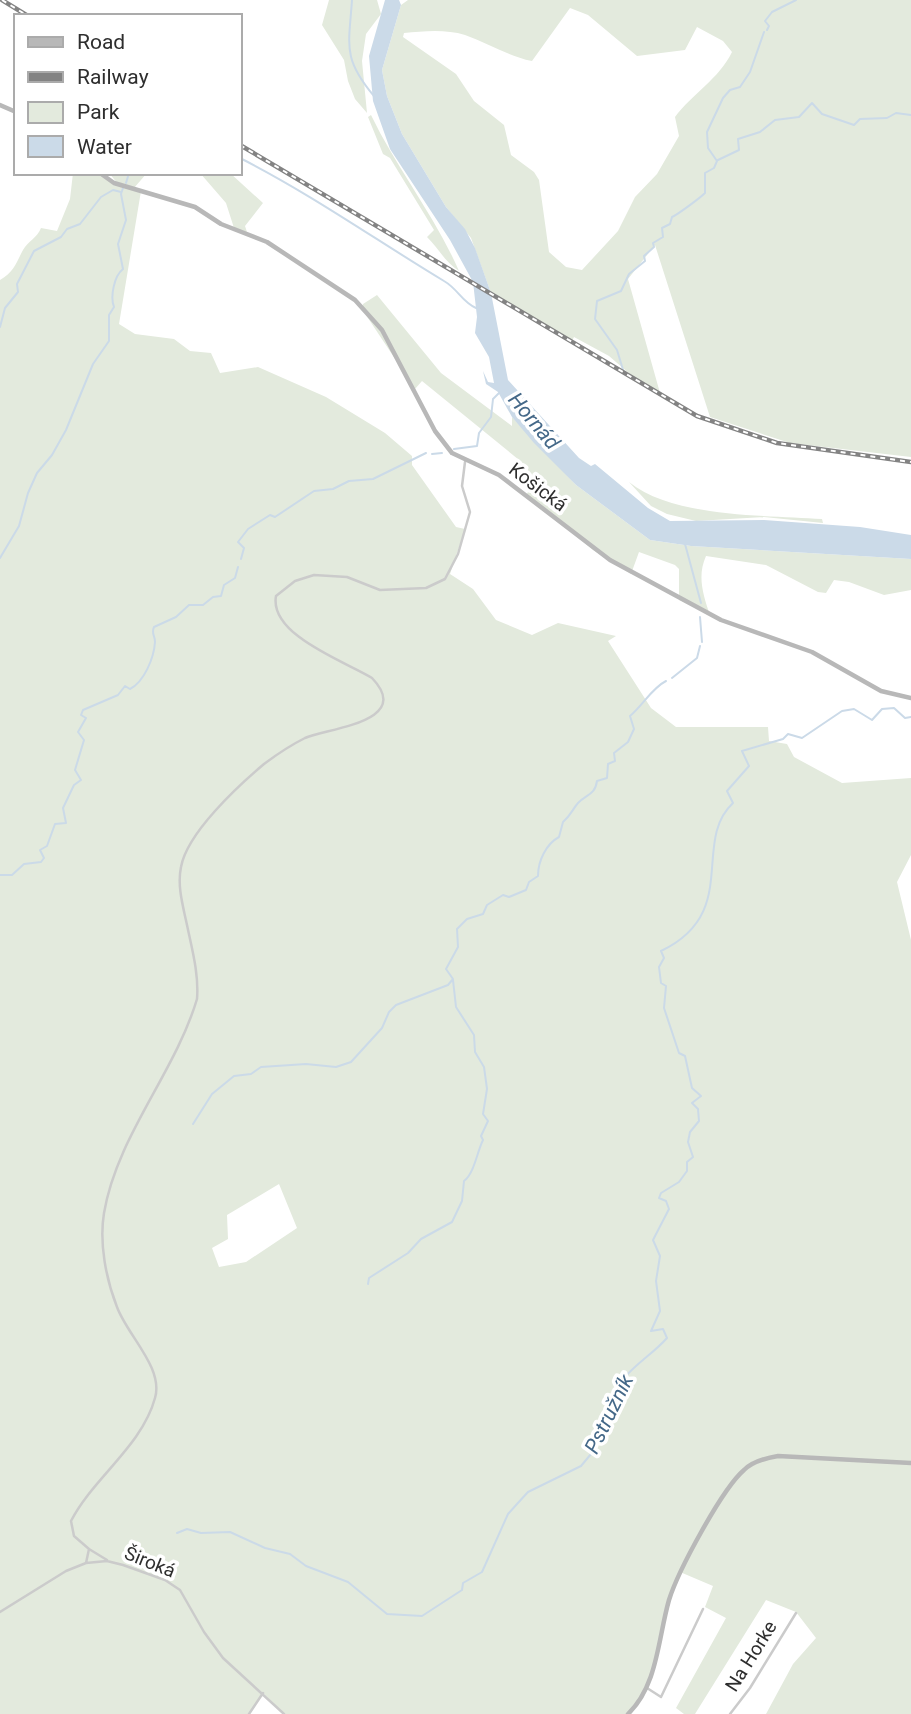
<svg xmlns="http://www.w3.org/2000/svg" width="911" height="1714" font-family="Roboto,sans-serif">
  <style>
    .green { fill: #e3eadd; fill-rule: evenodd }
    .water { fill: #cbdae8 }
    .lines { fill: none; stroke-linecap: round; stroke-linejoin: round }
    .stream { stroke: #cbdae8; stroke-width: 2 }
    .street { stroke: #cbcbcb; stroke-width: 2.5 }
    .secondary { stroke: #b8b8b8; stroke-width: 4.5 }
    .rail-casing { stroke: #838383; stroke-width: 4.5 }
    .rail { stroke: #fff; stroke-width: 2; stroke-dasharray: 5; stroke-linecap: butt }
    .labels { text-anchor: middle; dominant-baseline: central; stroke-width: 7; stroke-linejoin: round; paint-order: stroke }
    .street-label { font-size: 19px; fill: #2e2e2e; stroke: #fff }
    .water-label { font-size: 21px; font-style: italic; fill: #446888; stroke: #fff }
  </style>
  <rect width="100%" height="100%" fill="#fff"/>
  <path class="green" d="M329,0H377L381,14L366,34L362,61L367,113L355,99L348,81L344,60L322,25Z
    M408,0H911V457L790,443L710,417L655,245L628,279L660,393L631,375L609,356L574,337L572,341L491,293L471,238L446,207L402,134L387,96L382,70L401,5ZM570,8L588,15L637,56L685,50L697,27L723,41L732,52C719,79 692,94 675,117L679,136L657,174L635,197L618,231L582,270L566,267L549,252L539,180L534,172L511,155L504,125L474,101L456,74L403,37L404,33C424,31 446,29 465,35C488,43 508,56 532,61Z
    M371,115C397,169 435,216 459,271C445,262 439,249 427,237L434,230L390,158L383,154L368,117Z
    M73,173H98L118,184L109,173H147L134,188L141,191L119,324L135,334L174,339L190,351L211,353L220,373L258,367L326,397L385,433L412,456V465L456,527L465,529L450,574L473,589L496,620L532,635L558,623L616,636L608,641L651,708L676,727H768L769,741L787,744L794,757L842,783L911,778V855L897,882L911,940V1714H766L793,1664L816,1638L796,1612L766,1600L695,1714H684L676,1708L726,1618L705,1607L713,1586L680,1572L670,1597L647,1688L628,1714H284L263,1693L249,1714H0V280C14,272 16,263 23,250C28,241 37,238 41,228L57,231L70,199ZM279,1184L297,1228L246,1262L219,1267L212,1248L228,1239L227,1215Z
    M200,173H230L263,203L245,226L247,232L234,228L226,203Z
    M377,295L441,373L512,426V417L576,485L650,540L691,546L911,559V590L884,595L849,582L834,580L826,593L818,592L766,565L706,556C697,576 703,595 710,615L679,600V569L675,565L639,552L631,574L593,550L526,495L533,485L524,464L422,381L415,389L362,309L363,304Z
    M629,482C673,518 766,515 822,519L823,523L764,517L696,521L667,514L651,506Z"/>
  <path class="water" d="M385,0H399L401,5L382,70L387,96L402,134L446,207L465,229L475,248L491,293L508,380L579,458L591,466L595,464L648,508L670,521L764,520L860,527L911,535V559L691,546L650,540L576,485L534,443L512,417L498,392L486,384L483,371L488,382L494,383L489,357L475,333L477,317L473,282L450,240L390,149L373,101L369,56Z"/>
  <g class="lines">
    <path class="stream" d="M352,0C349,45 342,58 374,96
      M767,30L769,26L765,21L772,12L796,0
      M240,158C311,194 376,240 444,281C458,289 462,302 476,308
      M718,160L739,150L738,139L760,132L775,120L799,117L812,103L822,114L854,125L860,119L887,118L896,113L911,115
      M126,183L129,173
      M0,327L5,308L18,292L17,284L34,251L61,237L67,229L80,224L101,197L113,190L121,192
      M624,373L617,350L595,319L597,301L621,291L629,274L645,261L644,256L654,247L653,243L663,237L662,228L670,224L672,217C677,215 700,198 705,193V173L714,168L717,161L708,148L707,132L723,98L730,90L740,87L750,72L764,32
      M454,449L477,446L479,433L491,417L493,399L499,393
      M432,454L442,453
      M685,544L701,603
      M0,558L19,526L28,493L37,473L52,455L66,430L93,364L109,341V315L114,307C110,297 114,276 123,269L118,244L126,220L121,194L123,188
      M241,559L244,548L238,542L248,529L270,515L275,517L314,491L333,489L349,481L373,479L426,453
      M700,617L702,642
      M672,678L697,658L700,646
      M0,875H12L24,864L41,862L44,858L40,850L47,846L55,824L66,823L63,808L74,785L81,780L75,770L84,740L78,732L86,718L81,715L83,710L118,695L125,686L130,689C144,682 154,658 155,642C155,635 151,634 154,627L176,617L189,605H203L213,597L221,596L224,585L235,578L238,567
      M193,1124L212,1094L234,1076L251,1074L261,1067L306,1064L336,1067L351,1062L382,1028L389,1012L396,1005L448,985L453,979L446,969L458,947L457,929L467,919L483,914L487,905L503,895L509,897L526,890L529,882L538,876C538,861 546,844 559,837L563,822C571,815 572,810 578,803C587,794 595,795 597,781L607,778L608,764L615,761L614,753L628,742L634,729L630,716C643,705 652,688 666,681
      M368,1284L369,1278L408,1253L421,1239L452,1222L462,1201L464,1181C474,1174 477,1152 483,1140L481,1136L488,1121L483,1114L487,1089L484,1067L475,1052L474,1035L456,1007L453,980
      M177,1533L187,1529L201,1533L230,1532L265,1548L290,1554L306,1566L348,1582L387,1614L422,1616L462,1590L463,1583L482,1572L508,1514L517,1504L528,1492L581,1466L591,1454L602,1416L611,1409C614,1374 647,1361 667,1338L663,1329L651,1331L660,1311L656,1281L660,1256L653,1240L669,1209L666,1201L659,1198L661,1193L679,1182L687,1171V1162L693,1157L688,1142L690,1132L699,1121L698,1109L692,1103L701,1096L692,1088L685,1056L679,1053L664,1008L666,986L661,983L659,967L664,958L661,951C741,913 691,842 733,803L727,791L749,766L742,751L783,739L788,734L802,738L842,711L854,709L872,720L882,709L894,708L905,718L911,717"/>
    <path class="street" d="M89,1549L107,1560
      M86,1563L89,1549L74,1536L71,1521C93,1478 142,1446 155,1398C164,1368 127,1335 117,1307C106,1279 99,1243 104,1213C117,1136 175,1073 197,999C199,974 192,949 187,925C183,906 177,886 181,867C187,833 238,786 264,764C276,755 291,745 305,738C328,728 414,722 372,678C346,662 269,635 276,596L295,581L314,575L347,577L380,590L426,588L445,579L458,554L470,512L462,486L465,462
      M0,1612L66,1571L86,1563L107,1561L123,1565L165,1580L180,1590L204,1632L223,1658L284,1714
      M647,1688L661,1697L703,1609
      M249,1714L263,1693
      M730,1714L750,1688L796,1613"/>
    <path class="secondary" d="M0,105L16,112
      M100,173L114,183L195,207L221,224L267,242L355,300L382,330L435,431L452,453L499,475L610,560L721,620L812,652L881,691L911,698
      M628,1714C658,1685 658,1638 669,1600C678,1571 722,1489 744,1470C753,1461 766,1458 778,1456L911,1463"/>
    <g class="rail-casing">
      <path id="rail" d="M2,0L28,16
        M240,145L697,416L777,443L911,462"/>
    </g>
    <use href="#rail" class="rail"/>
  </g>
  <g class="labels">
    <g class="street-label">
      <text transform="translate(538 487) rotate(37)">Košická</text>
      <text transform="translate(150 1562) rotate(22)">Široká</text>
      <text transform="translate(751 1656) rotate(-58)">Na Horke</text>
    </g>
    <g class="water-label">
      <text transform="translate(534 421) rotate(50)">Hornád</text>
      <text transform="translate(609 1414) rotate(-64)">Pstružník</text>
    </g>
  </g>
  <rect x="14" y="14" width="228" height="161" fill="#ffffff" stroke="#ababab" stroke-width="2"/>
  <rect x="28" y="37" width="35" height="10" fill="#b8b8b8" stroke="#ababab" stroke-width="2"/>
  <text x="77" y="49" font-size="21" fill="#2e2e2e">Road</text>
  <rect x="28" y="72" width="35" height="10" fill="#838383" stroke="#ababab" stroke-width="2"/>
  <text x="77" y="84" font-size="21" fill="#2e2e2e">Railway</text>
  <rect x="28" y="102" width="35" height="21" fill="#e3eadd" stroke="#ababab" stroke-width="2"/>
  <text x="77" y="119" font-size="21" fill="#2e2e2e">Park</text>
  <rect x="28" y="136" width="35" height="21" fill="#cbdae8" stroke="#ababab" stroke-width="2"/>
  <text x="77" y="154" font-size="21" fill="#2e2e2e">Water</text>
</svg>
